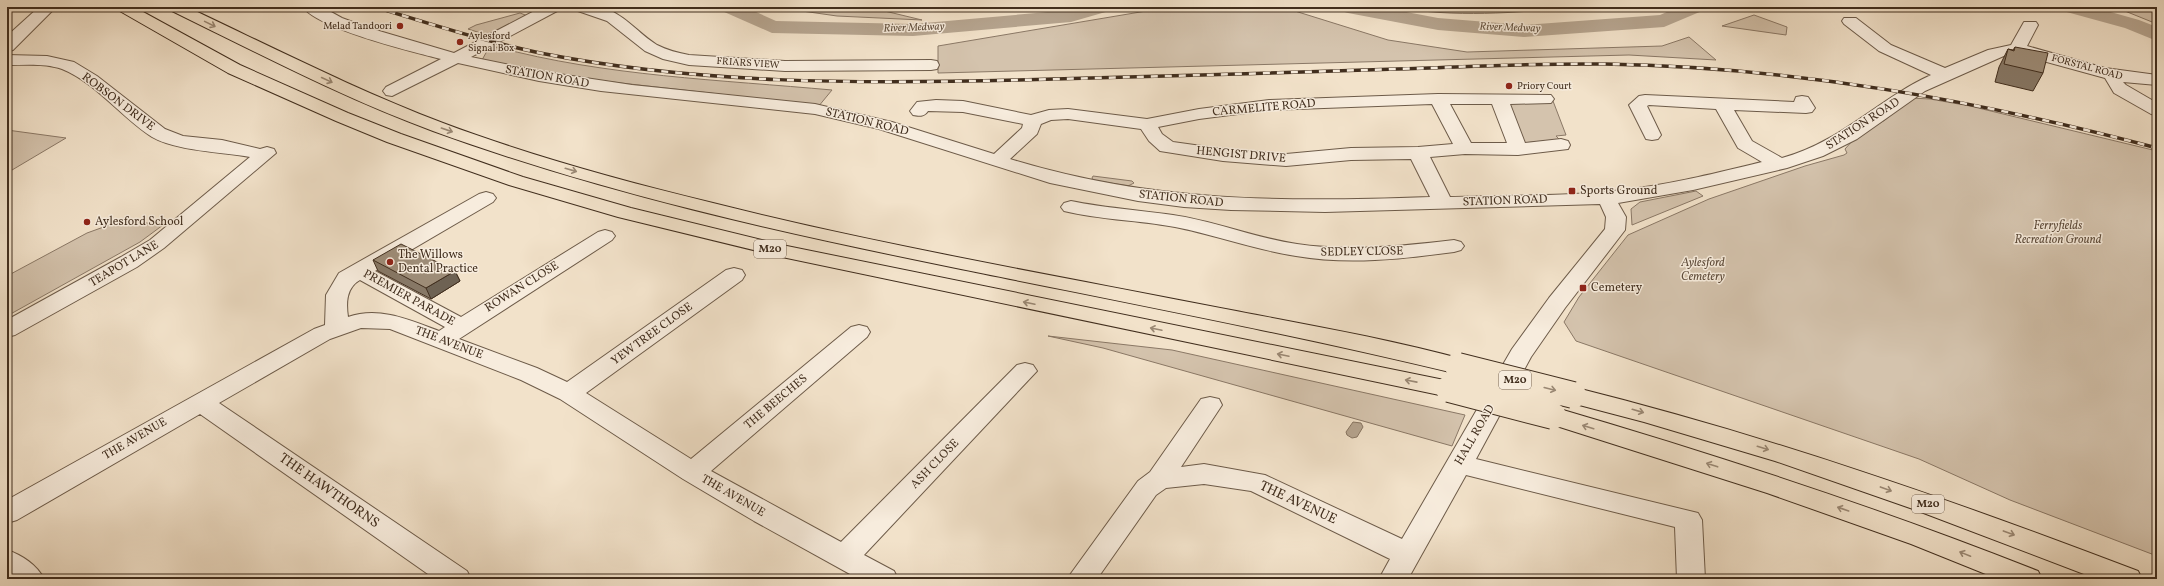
<svg xmlns="http://www.w3.org/2000/svg" width="2164" height="586" font-family="Vollkorn,serif">
  <style>
    .green { fill: #d4c3ad; stroke: #8a7866 }
    .water { fill: #b6a590; stroke: #877562 }
    .lines { fill: none; stroke-linecap: round; stroke-linejoin: round }
    .river { fill: #b6a590; fill-rule: evenodd }
    .minor-casing { stroke: #6d5b49; stroke-width: 2 }
    .highway-casing { stroke: #412e1e; stroke-width: 2 }
    .minor { fill: #f7ecdd; fill-rule: evenodd }
    .highway { fill: #f2e2ca; fill-rule: evenodd }
    .rail-casing { stroke: #412e1e; stroke-width: 3.5 }
    .rail { stroke: #f7ecdd; stroke-width: 2.5; stroke-dasharray: 7; stroke-linecap: butt }
    .highway-bridge-casing { stroke: #412e1e; stroke-width: 28; stroke-linecap: butt }
    .highway-bridge { stroke: #f2e2ca; stroke-width: 26 }
    .wall { fill: #877866; stroke: #412e1e }
    .shaded-wall { fill: #6e6253; stroke: #412e1e }
    .building { fill: #9d8c77; stroke: #412e1e }
    .oneway { stroke: #9a8874 }
    .poi-dot { fill: #8f2418; stroke: #f7ecdd; stroke-width: 1.5 }
    .labels { text-anchor: middle; dominant-baseline: central; stroke-width: 3; stroke-linejoin: round; paint-order: stroke }
    .far-poi-label { font-size: 10px; fill: #412e1e; stroke: #f7ecdd; text-anchor: start }
    .far-street-label { font-size: 10px; fill: #412e1e; stroke: #f7ecdd }
    .far-water-label { font-size: 11px; font-style: italic; fill: #5e4c3a; stroke: #f7ecdd }
    .shield { fill: #f7ecdd; stroke: #786757; stroke-width: 1 }
    .shield-label { font-size: 11px; font-weight: bold; fill: #412e1e }
    .street-label { font-size: 12px; fill: #412e1e; stroke: #f7ecdd }
    .poi-label { font-size: 12px; fill: #412e1e; stroke: #f7ecdd; text-anchor: start }
    .park-label { font-size: 12px; font-style: italic; fill: #5e4c3b; stroke: #f7ecdd }
    .near-street-label { font-size: 14px; fill: #412e1e; stroke: #f7ecdd }
  </style>
  <rect width="100%" height="100%" fill="#f2e2ca"/>
  <filter id="stains"><feTurbulence type="fractalNoise" baseFrequency=".005" numOctaves="4"/><feColorMatrix values="0 0 0 0 .2 0 0 0 0 .09 0 0 0 0 .02 0 0 0 .5 -.17"/></filter>
  <radialGradient id="worn" r=".72"><stop offset=".6" stop-color="#630" stop-opacity="0"/><stop offset="1" stop-color="#630" stop-opacity=".3"/></radialGradient>
  <path class="green" d="M774,7H868L922,20L837,16Z
    M1170,7H1282L1388,40L1467,52L1662,46L1689,37L1716,60L1629,55L938,73V46Z
    M1396,7H1574C1515,13 1454,18 1396,7Z
    M2115,7H2157V24Z
    M520,13L528,16L490,36L468,29L476,25Z
    M1754,15L1787,27L1786,35L1722,26Z
    M497,47C604,76 722,80 832,90L818,107C782,102 746,97 710,93C633,84 557,78 482,60L487,51Z
    M1911,98L1930,99L1970,106L2157,151V556L2010,500L1919,459L1576,341L1564,322L1579,297L1628,235L1709,199L1805,166L1844,155L1847,153L1845,149L1854,139L1885,120Z
    M1515,101H1553L1566,135L1556,136L1560,140L1522,143L1509,103Z
    M7,130L66,138L7,173Z
    M1093,176L1132,181L1134,183L1128,186L1093,180L1092,178Z
    M1696,191L1703,196L1632,225L1631,209L1640,202Z
    M123,220L163,225L140,242L7,316V276L87,233Z
    M1048,336L1172,350L1465,415L1452,446L1103,348Z"/>
  <path class="water" d="M1353,422L1361,423L1363,427L1357,437L1352,438L1347,435L1346,432Z"/>
  <g class="lines">
    <path class="river" d="M719,7H745L776,21L913,24L1070,10L1080,7H1112L1109,11L1071,22L913,36L772,33L722,11Z
      M1338,7H1380L1438,18L1524,25L1660,15L1678,7H1705L1702,11L1664,27L1524,37L1438,30L1348,13L1341,11Z
      M2060,7H2093L2139,20L2157,27V41L2125,28L2063,11Z"/>
    <g class="minor-casing">
      <path id="minor" d="M39,7H56L13,50L7,52V36Z
        M303,7H322L342,18L369,28L454,53L542,7H562L559,10L471,57L539,71L632,85L815,104L892,122L994,154L1022,128L1023,124L963,112L928,111C924,117 920,116 913,115L910,111L917,102L936,100L963,101L1031,115L1049,110L1068,109L1147,119L1199,109L1269,100L1438,94L1551,95L1554,99L1551,103L1510,104L1525,143L1561,139L1568,141L1570,145L1568,149L1518,155L1465,154L1430,157L1450,197C1507,195 1565,197 1622,190C1669,185 1716,173 1762,162L1738,148L1716,109L1649,105L1647,106L1661,135L1658,139L1652,140L1646,139L1629,105L1639,96L1645,95L1794,102L1796,97L1802,96L1808,97L1815,108L1812,112L1806,113L1734,110L1752,141L1782,158C1841,142 1878,99 1931,75L1879,51L1844,24L1842,21L1844,18H1856L1891,45L1945,68L1988,50L2011,45L2024,22H2036L2038,25L2027,46L2105,68L2157,75V85L2123,82L2126,85L2157,103V115L2151,114L2114,93L2105,78L2025,56L2006,55L1925,91L1857,139L1823,156L1787,168L1693,190L1618,203L1626,217L1625,230L1565,308L1531,357L1476,459L1698,513L1702,520L1705,579H1677L1675,527L1466,475L1408,579H1379L1390,559L1251,491L1204,484L1166,488L1156,495L1097,579H1067L1138,481L1150,472L1201,399L1210,397L1219,399L1222,405L1181,467L1204,464L1265,475L1402,539L1512,349L1549,298L1605,229L1606,217L1601,206L1600,204L1325,212L1231,210L1184,207L1138,201L1050,183L879,129L815,114L601,91L539,81L458,63L392,96L386,95L383,91L386,87L441,59C413,52 318,29 303,7ZM1432,104L1453,144L1418,147L1351,148L1286,154L1223,149L1173,142L1162,134L1158,127L1199,119L1269,110ZM1450,104H1492L1507,143H1471ZM1068,119L1141,129L1149,141L1160,151L1223,161L1286,166L1351,160L1411,159L1430,197C1283,202 1153,203 1010,159L1037,134L1041,124L1051,120Z
        M572,7C584,7 595,6 606,9C626,16 639,34 657,45C667,50 678,53 689,55L785,61L931,60L937,61L939,65L937,69L931,70L785,71L689,65L663,59L645,51L607,21L575,10Z
        M7,55L47,56L74,62L97,76L165,129L183,136L222,140L260,149L267,147L274,149L276,153L164,248L137,267L15,335L7,337V320L121,257L150,240L250,157C222,152 176,151 152,137C122,118 95,82 62,69C45,63 25,65 7,65Z
        M486,192L493,194L496,198L493,202L375,271L461,317L598,232L605,230L612,232L615,236L612,240L459,339L537,368L567,382L726,270L734,268L742,270L745,275L742,280L586,393L691,459L851,327L859,325L867,327L870,332L867,337L711,471L841,542L1017,365L1025,363L1033,365L1037,371L864,555L894,571L898,579H859L754,521L683,479L560,399L521,380L390,329L361,328L330,339L219,403L467,571L471,579H435L200,414L17,520L7,523V500L314,329L325,325L326,295L339,273L479,194ZM360,280L445,327L439,331C410,320 379,306 348,317C346,303 346,288 360,280Z
        M1071,201C1105,208 1139,210 1173,215C1215,221 1255,238 1297,244C1349,252 1402,246 1454,240L1461,242L1464,246L1461,250L1454,252C1402,259 1348,265 1296,256C1256,250 1216,235 1175,227C1138,220 1101,220 1064,211L1061,207L1064,203Z
        M7,550C22,555 37,565 44,579H10L7,577Z"/>
    </g>
    <g class="highway-casing">
      <path id="highway" d="M115,7H134L240,65L348,113L401,134L523,177L631,208L782,245L1449,381L1458,383L1461,389L1458,395L1449,397L782,257L618,217L509,185L387,142L336,121L228,73L118,10Z
        M167,7H187C272,47 356,90 443,123C531,156 622,181 713,203C884,246 1058,276 1231,310C1309,325 1389,339 1466,360L1470,366L1466,372L1458,374C1292,334 1123,302 956,268C779,232 603,193 433,131C343,98 256,52 170,10Z
        M1573,387C1766,435 1952,500 2138,571L2142,579H2097L1913,509L1775,461L1644,422L1564,401L1561,395L1564,389Z
        M1553,407C1717,455 1879,508 2038,571L2042,579H1998L1911,544L1767,493L1544,422L1541,416L1544,410Z"/>
    </g>
    <use href="#minor" class="minor"/>
    <use href="#highway" class="highway"/>
    <g class="rail-casing">
      <path id="rail" d="M375,7C430,24 484,41 540,53C697,84 859,84 1018,80C1144,77 1271,73 1397,69C1466,67 1535,63 1605,64C1793,67 1976,100 2157,148"/>
    </g>
    <use href="#rail" class="rail"/>
    <g class="highway-bridge-casing">
      <path id="highway-bridge" d="M1458,366L1573,395
        M1449,389L1553,416"/>
    </g>
    <use href="#highway-bridge" class="highway-bridge"/>
  </g>
  <path class="wall" d="M2015,47L2043,73L2033,91L1995,82L1999,67L2008,49L2013,50Z
    M373,260L455,271L460,281L431,299L378,271Z"/>
  <path class="shaded-wall" d="M455,271L460,281L431,299L426,288Z"/>
  <path class="building" d="M2015,47L2048,53L2043,73L2004,64L2008,49L2014,51Z
    M401,244L455,271L426,288L373,260Z"/>
  <defs><path id="oneway-shaft" d="M-6 0H5M1.5-3L5.5 0L1.5 3" fill="none" stroke-width="1.6" stroke-linecap="round" stroke-linejoin="round"/></defs>
  <g class="oneway">
    <use href="#oneway-shaft" transform="translate(210 24) rotate(26)"/>
    <use href="#oneway-shaft" transform="translate(327 80) rotate(25)"/>
    <use href="#oneway-shaft" transform="translate(447 130) rotate(19)"/>
    <use href="#oneway-shaft" transform="translate(571 170) rotate(16)"/>
    <use href="#oneway-shaft" transform="translate(1029 303) rotate(-168)"/>
    <use href="#oneway-shaft" transform="translate(1156 329) rotate(-168)"/>
    <use href="#oneway-shaft" transform="translate(1283 355) rotate(-168)"/>
    <use href="#oneway-shaft" transform="translate(1411 381) rotate(-169)"/>
    <use href="#oneway-shaft" transform="translate(1550 389) rotate(14)"/>
    <use href="#oneway-shaft" transform="translate(1638 411) rotate(16)"/>
    <use href="#oneway-shaft" transform="translate(1588 427) rotate(-163)"/>
    <use href="#oneway-shaft" transform="translate(1763 448) rotate(17)"/>
    <use href="#oneway-shaft" transform="translate(1712 465) rotate(-162)"/>
    <use href="#oneway-shaft" transform="translate(1886 489) rotate(20)"/>
    <use href="#oneway-shaft" transform="translate(1843 509) rotate(-161)"/>
    <use href="#oneway-shaft" transform="translate(2009 533) rotate(20)"/>
    <use href="#oneway-shaft" transform="translate(1965 554) rotate(-158)"/>
  </g>
  <g class="poi-dot">
    <circle cx="400" cy="26" r="4"/>
    <circle cx="460" cy="42" r="4"/>
    <circle cx="1509" cy="86" r="4"/>
    <rect x="1568" y="187" width="8" height="8" rx="2"/>
    <circle cx="87" cy="222" r="4"/>
    <circle cx="390" cy="262" r="4"/>
    <rect x="1579" y="284" width="8" height="8" rx="2"/>
  </g>
  <g class="labels">
    <g class="far-poi-label">
      <text x="392" y="26" text-anchor="end">Melad Tandoori</text>
      <text x="468" y="36">Aylesford<tspan x="468" dy="12">Signal Box</tspan></text>
      <text x="1517" y="86">Priory Court</text>
    </g>
    <g class="far-street-label">
      <text transform="translate(748 63) rotate(4)">FRIARS VIEW</text>
      <text transform="translate(2087 67) rotate(15)">FORSTAL ROAD</text>
    </g>
    <g class="far-water-label">
      <text transform="translate(914 28) rotate(-2)">River Medway</text>
      <text transform="translate(1510 28) rotate(2)">River Medway</text>
    </g>
    <g class="shield">
      <rect x="754" y="240" width="32" height="18" rx="3"/>
      <rect x="1499" y="371" width="32" height="18" rx="3"/>
      <rect x="1912" y="495" width="32" height="18" rx="3"/>
    </g>
    <g class="shield-label">
      <text x="770" y="249">M20</text>
      <text x="1515" y="380">M20</text>
      <text x="1928" y="504">M20</text>
    </g>
    <g class="street-label">
      <text transform="translate(547 77) rotate(10)">STATION ROAD</text>
      <text transform="translate(118 102) rotate(37)">ROBSON DRIVE</text>
      <text transform="translate(1264 108) rotate(-5)">CARMELITE ROAD</text>
      <text transform="translate(867 122) rotate(14)">STATION ROAD</text>
      <text transform="translate(1863 124) rotate(-33)">STATION ROAD</text>
      <text transform="translate(1241 155) rotate(5)">HENGIST DRIVE</text>
      <text transform="translate(1181 199) rotate(6)">STATION ROAD</text>
      <text transform="translate(1505 201) rotate(-2)">STATION ROAD</text>
      <text transform="translate(1362 252) rotate(-1)">SEDLEY CLOSE</text>
      <text transform="translate(124 264) rotate(-31)">TEAPOT LANE</text>
      <text transform="translate(522 287) rotate(-32)">ROWAN CLOSE</text>
      <text transform="translate(409 298) rotate(29)">PREMIER PARADE</text>
      <text transform="translate(652 334) rotate(-36)">YEW TREE CLOSE</text>
      <text transform="translate(449 343) rotate(21)">THE AVENUE</text>
      <text transform="translate(776 402) rotate(-40)">THE BEECHES</text>
      <text transform="translate(1475 435) rotate(-60)">HALL ROAD</text>
      <text transform="translate(135 439) rotate(-30)">THE AVENUE</text>
      <text transform="translate(935 464) rotate(-46)">ASH CLOSE</text>
      <text transform="translate(733 496) rotate(30)">THE AVENUE</text>
    </g>
    <g class="poi-label">
      <text x="1580" y="191">Sports Ground</text>
      <text x="95" y="222">Aylesford School</text>
      <text x="398" y="255">The Willows<tspan x="398" dy="14">Dental Practice</tspan></text>
      <text x="1591" y="288">Cemetery</text>
    </g>
    <g class="park-label">
      <text x="2058" y="226">Ferryfields<tspan x="2058" dy="14">Recreation Ground</tspan></text>
      <text x="1703" y="263">Aylesford<tspan x="1703" dy="14">Cemetery</tspan></text>
    </g>
    <g class="near-street-label">
      <text transform="translate(329 491) rotate(35)">THE HAWTHORNS</text>
      <text transform="translate(1298 503) rotate(25)">THE AVENUE</text>
    </g>
  </g>
  <rect width="2164" height="586" fill="none" stroke="#f2e2ca" stroke-width="24"/>
  <rect x="8" y="8" width="2148" height="570" fill="none" stroke="#412e1e" stroke-width="2"/>
  <rect x="12" y="12" width="2140" height="562" fill="none" stroke="#412e1e"/>
  <rect width="100%" height="100%" filter="url(#stains)"/>
  <rect width="100%" height="100%" fill="url(#worn)"/>
</svg>
